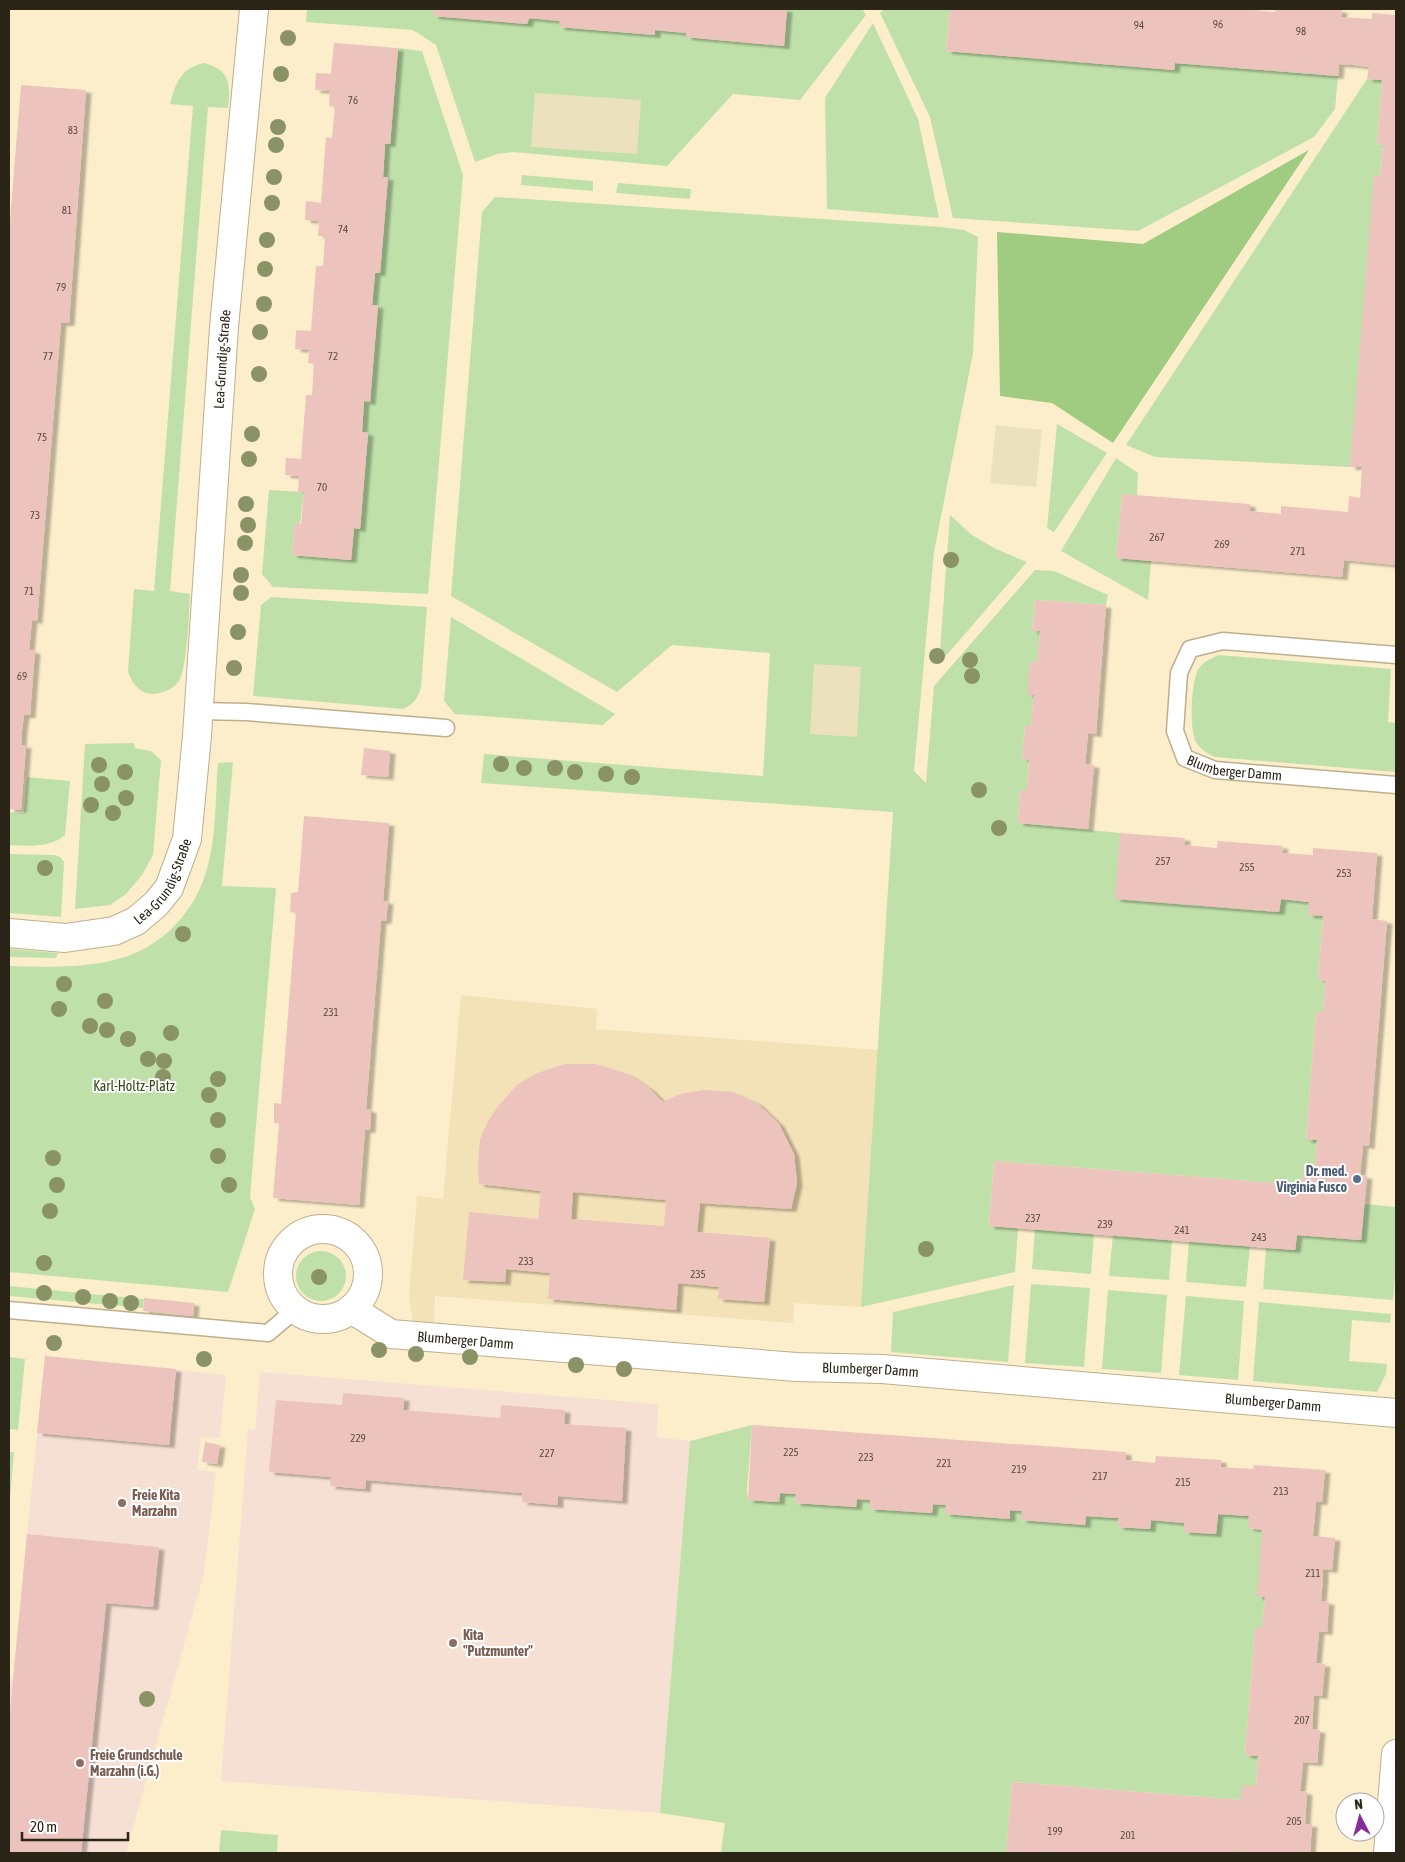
<svg xmlns="http://www.w3.org/2000/svg" width="1405" height="1862" font-family="'Asap Condensed',sans-serif">
  <style>
    .built { fill: #f3e2b8 }
    .education { fill: #f6e0d3 }
    .green { fill: #bfe1a9 }
    .forest { fill: #9fcc80 }
    .sand { fill: #ebe1bd }
    .building { fill: #edc4bd; fill-rule: evenodd; filter: url(#shadow) }
    .lines { fill: none; stroke-linecap: round; stroke-linejoin: round }
    .service-casing { stroke: #bdaf8e; stroke-width: 19 }
    .minor-casing { stroke: #bdaf8e; stroke-width: 30 }
    .service { stroke: #fff; stroke-width: 16 }
    .minor { stroke: #fff; stroke-width: 28 }
    .tree { fill: #8a9366 }
    .service-dot { fill: #5c6f8a; stroke: #fff; stroke-width: 2 }
    .education-dot { fill: #8d6e63; stroke: #fff; stroke-width: 2 }
    .labels { text-anchor: middle; dominant-baseline: central; stroke-width: 4; stroke-linejoin: round; paint-order: stroke }
    .number-label { font-size: 11px; fill: #5c4d41 }
    .street-label { font-size: 14px; fill: #2b2518; stroke: #fff }
    .park-label { font-size: 14px; fill: #2c4914; stroke: #fff }
    .service-label { font-size: 14px; font-weight: bold; fill: #4e5e75; stroke: #fff; text-anchor: end }
    .education-label { font-size: 14px; font-weight: bold; fill: #785e54; stroke: #fff; text-anchor: start }
  </style>
  <defs>
    <filter id="shadow"><feDropShadow dx="5.5" dy="3" stdDeviation="1" flood-color="#0004"/></filter>
  </defs>
  <rect width="100%" height="100%" fill="#fceecb"/>
  <path class="built" d="M461,995L597,1009L596,1029L879,1050L861,1307L794,1303L793,1323L435,1296L434,1324L413,1322L409,1295L417,1196L443,1199Z"/>
  <path class="education" d="M45,1356L226,1375L220,1438L201,1437L197,1470L216,1472L204,1573L126,1853H9V1677H13Z
    M260,1372L658,1404L657,1437L690,1441L660,1813L221,1781L248,1429L255,1430Z"/>
  <path class="green" d="M307,9H424L434,10V16L527,24L529,18L560,21V27L655,35V30L686,33V37L784,46L787,9H862L866,15L800,100L733,94L667,166L513,152L497,154L475,162L436,45L413,30L306,22Z
    M884,9H950L946,51L1174,70L1175,63L1338,76L1335,109L1314,137L1138,231L953,218L930,117L880,13Z
    M873,23L918,119L939,218L827,209L825,98Z
    M398,48L422,51L463,175L428,594L273,587L262,574L269,490L304,492L300,523L295,524L292,555L351,560L354,528L360,529L368,433L362,432L364,401H370L378,306L372,305L375,273H380L388,178L383,177L385,144H390Z
    M204,63C230,70 231,84 228,108L208,107L170,591L190,594C189,612 187,669 179,681C174,689 161,694 152,694C139,693 132,683 128,672L134,589L154,591L193,106L170,104C176,82 181,68 204,63Z
    M1367,79L1382,80L1377,144L1383,145L1350,467L1155,457L1126,445Z
    M522,175L593,181V191L521,185Z
    M618,183L691,189L690,199L616,193Z
    M495,197L942,227L964,230L978,237L973,353L934,552L914,771L926,783L934,686L1035,570L1054,571L1108,595L1106,605L1035,600L1032,631H1040L1037,662L1027,695H1034L1031,726H1025L1022,759L1029,760L1027,790H1020L1018,823L1120,833L1279,912L1281,899L1309,902L1323,916L1318,980L1325,981L1323,1012H1316L1306,1140H1317L1315,1170L1303,1169L1302,1185L994,1161L989,1225L1018,1228L1015,1272L861,1307L893,812L481,783L484,754L763,776L770,653L672,645L617,692L451,596L482,212Z
    M1057,424L1107,453L1054,532L1047,528Z
    M1116,458L1138,473L1137,496L1122,494L1116,558L1151,561L1148,600L1061,551Z
    M950,515L972,535L996,549L1027,562L939,664Z
    M271,597L427,607L421,688C417,699 414,704 403,709L253,696L261,605Z
    M451,617L615,714L603,725L455,714L444,701Z
    M1218,655L1391,669L1388,722L1396,723V772L1214,757C1207,753 1200,749 1196,742C1189,731 1191,679 1199,668C1203,662 1211,659 1218,655Z
    M134,743L135,748L151,751L161,760L153,855L142,875L126,894L110,905L75,909L85,744Z
    M233,762L222,886L276,888L250,1197L255,1209L228,1292L9,1272V966C68,967 132,972 176,924C190,909 200,892 206,872C217,838 215,798 218,763Z
    M27,777L70,781L65,835C50,848 28,846 9,845V812L24,813Z
    M9,854L54,855L60,857L64,862L61,917L9,913Z
    M9,949L58,953L56,958L9,957Z
    M1364,1204L1396,1207V1263L1393,1300L1263,1289L1266,1248L1295,1250L1297,1235L1361,1240Z
    M1035,1229L1094,1233L1091,1274L1032,1269Z
    M1113,1235L1172,1240L1169,1280L1109,1276Z
    M1189,1241L1250,1246L1246,1287L1186,1282Z
    M296 1276a25 25 0 1 1 50 0a25 25 0 1 1-50 0Z
    M1031,1284L1090,1288L1084,1367L1025,1363Z
    M1014,1285L1008,1362L891,1352L893,1312Z
    M9,1286L144,1299L143,1308L9,1296Z
    M1108,1290L1167,1295L1161,1373L1102,1369Z
    M1186,1296L1244,1301L1238,1380L1179,1375Z
    M1259,1302L1391,1314L1390,1323L1352,1320L1349,1361L1387,1364L1386,1374L1377,1392L1253,1381Z
    M9,1357L25,1359L18,1430L9,1429Z
    M752,1425L747,1490L748,1500L779,1502L780,1493L796,1494L795,1503L856,1507L857,1499L870,1500V1509L932,1513L933,1504L946,1505V1514L1010,1519V1510L1022,1511V1520L1085,1525L1086,1516L1118,1518V1527L1150,1529L1151,1520L1184,1523V1532L1216,1534L1218,1514L1249,1516V1528L1262,1530L1265,1597L1262,1628H1255L1245,1755L1258,1756L1256,1786L1241,1800L1012,1782L1006,1853H721L725,1823L660,1813L690,1441Z
    M9,1452H14L9,1512Z
    M221,1830L278,1835L277,1853H219Z"/>
  <path class="forest" d="M1309,150L1113,443L1052,403L1000,396L997,232L1143,244Z"/>
  <path class="sand" d="M535,93L641,100L637,154L531,147Z
    M996,425L1042,430L1036,487L990,483Z
    M814,664L861,667L857,737L810,734Z"/>
  <path class="building" d="M434,9H787L784,46L686,37V33L655,30V35L559,27L560,21L529,18L527,24L433,16Z
    M950,9H1244L1275,12L1276,9H1327L1342,10L1341,17L1372,19V13L1396,15V565L1344,560L1342,577L1116,558L1122,494L1250,504V511L1281,514V506L1348,512L1349,496L1360,498L1362,467H1350L1374,175L1380,176L1383,145L1377,144L1382,80L1367,79L1369,67L1354,65L1339,64L1338,76L1175,63L1174,70L946,51Z
    M334,43L398,48L390,144H385L383,177H388L380,273H375L372,305H378L370,402L364,401L362,432L368,433L360,529L354,528L351,560L292,555L295,523L301,524L304,492H298L299,476L285,475L286,458L301,459L306,395H312L314,364L308,363L309,350L295,349L296,330L311,331L316,266H323L325,236H318L319,221L305,220L306,201L321,203L326,137L332,138L335,107L329,106L330,91L315,90L316,73L331,74Z
    M21,85L86,90L69,323H61L37,621L32,620L29,650L35,651L30,715H24L22,730L21,745H26L21,810L9,809V232Z
    M1035,600L1106,605L1096,734L1088,733L1085,764L1094,765L1088,829L1018,823L1020,790H1027L1029,760L1022,759L1025,726H1031L1034,695H1027L1030,662H1037L1040,631H1032Z
    M364,748L390,751L388,777L361,775Z
    M304,816L389,823L383,901H388L386,921H381L366,1109L371,1110L370,1130H365L359,1205L273,1198L279,1124L274,1123V1103L281,1104L296,913L290,912L291,893L298,892Z
    M1120,833L1185,838L1184,845L1217,848L1218,841L1283,846L1282,853L1313,855V848L1377,853L1372,919L1387,921L1369,1146L1363,1145L1360,1175L1367,1176L1361,1240L1297,1235L1295,1250L989,1226L994,1161L1302,1185L1303,1169L1315,1170L1317,1140H1306L1316,1012H1323L1325,981L1318,980L1323,916L1308,915L1309,902L1281,899L1279,912L1115,899Z
    M565,1064H596L628,1074L650,1089L663,1102L680,1094L703,1090L733,1092L757,1103L779,1124L794,1154L797,1183L791,1209L700,1203L697,1232L770,1238L764,1302L718,1299L719,1287L678,1283L676,1310L548,1299L550,1273L506,1269L505,1282L463,1280L469,1212L538,1219L541,1191L479,1184L478,1165L480,1139L488,1121L498,1106L518,1084L537,1073ZM573,1192L666,1200L664,1226L571,1219Z
    M144,1298L194,1303L193,1316L143,1311Z
    M45,1356L176,1369L169,1445L37,1433Z
    M343,1393L404,1398L403,1410L500,1418L501,1405L565,1410L564,1424L626,1428L622,1501L558,1496V1505L522,1502V1493L366,1480L365,1489L330,1486L331,1477L269,1472L276,1400L342,1405Z
    M752,1425L1126,1452V1460L1155,1463L1156,1456L1221,1460V1467L1253,1469L1254,1465L1325,1470L1322,1502H1316L1313,1536L1335,1538L1332,1570L1323,1569V1578L1321,1601L1329,1602L1327,1632L1319,1631L1316,1663L1325,1664L1322,1696L1314,1695L1312,1729L1320,1730L1317,1763L1303,1762L1300,1791L1307,1792L1305,1824H1312L1310,1853H1269L1237,1851V1853H1051L1039,1851V1853H1006L1012,1782L1241,1800L1242,1785L1256,1786L1258,1756L1245,1755L1255,1628H1262L1265,1597H1257L1262,1530L1248,1528L1249,1516L1218,1514L1216,1534L1184,1532V1523L1151,1520L1150,1529L1118,1527V1518L1086,1516L1085,1525L1021,1520L1022,1511L1010,1510V1519L945,1514L946,1505L933,1504L932,1513L870,1509V1500L857,1499L856,1507L795,1503L796,1494L780,1493L779,1502L748,1500Z
    M205,1442L220,1445L217,1464L202,1462Z
    M27,1534L159,1547L153,1607L106,1603L81,1853H9V1721Z"/>
  <g class="lines">
    <g class="service-casing">
      <g id="service">
        <path id="s1" d="M1396,655L1223,641L1190,649L1179,673L1175,731L1185,758L1215,770L1396,785"/>
        <path d="M198,711L246,712L446,728"/>
        <path d="M9,1310L268,1333L295,1310"/>
      </g>
    </g>
    <g class="minor-casing">
      <g id="minor">
        <path id="s2" d="M9,933L65,938L114,931L136,921L156,904L169,888L187,839L197,736L224,327L254,9"/>
        <circle cx="323" cy="1274" r="45"/>
        <path id="s3" d="M351,1309L391,1334L796,1367L882,1369L1396,1413"/>
        <path d="M1388,1853L1396,1754"/>
      </g>
    </g>
    <use href="#service" class="service"/>
    <use href="#minor" class="minor"/>
  </g>
  <g class="tree">
    <circle cx="288" cy="38" r="8"/>
    <circle cx="281" cy="74" r="8"/>
    <circle cx="278" cy="127" r="8"/>
    <circle cx="276" cy="145" r="8"/>
    <circle cx="274" cy="177" r="8"/>
    <circle cx="272" cy="203" r="8"/>
    <circle cx="267" cy="240" r="8"/>
    <circle cx="265" cy="269" r="8"/>
    <circle cx="264" cy="304" r="8"/>
    <circle cx="260" cy="332" r="8"/>
    <circle cx="259" cy="374" r="8"/>
    <circle cx="252" cy="434" r="8"/>
    <circle cx="249" cy="459" r="8"/>
    <circle cx="246" cy="504" r="8"/>
    <circle cx="248" cy="525" r="8"/>
    <circle cx="245" cy="543" r="8"/>
    <circle cx="951" cy="560" r="8"/>
    <circle cx="241" cy="575" r="8"/>
    <circle cx="241" cy="593" r="8"/>
    <circle cx="238" cy="632" r="8"/>
    <circle cx="937" cy="656" r="8"/>
    <circle cx="970" cy="660" r="8"/>
    <circle cx="234" cy="668" r="8"/>
    <circle cx="972" cy="676" r="8"/>
    <circle cx="501" cy="764" r="8"/>
    <circle cx="99" cy="765" r="8"/>
    <circle cx="524" cy="768" r="8"/>
    <circle cx="555" cy="768" r="8"/>
    <circle cx="125" cy="772" r="8"/>
    <circle cx="575" cy="772" r="8"/>
    <circle cx="606" cy="774" r="8"/>
    <circle cx="632" cy="777" r="8"/>
    <circle cx="102" cy="784" r="8"/>
    <circle cx="979" cy="790" r="8"/>
    <circle cx="126" cy="798" r="8"/>
    <circle cx="91" cy="805" r="8"/>
    <circle cx="113" cy="813" r="8"/>
    <circle cx="999" cy="828" r="8"/>
    <circle cx="45" cy="868" r="8"/>
    <circle cx="183" cy="934" r="8"/>
    <circle cx="64" cy="984" r="8"/>
    <circle cx="105" cy="1001" r="8"/>
    <circle cx="59" cy="1009" r="8"/>
    <circle cx="90" cy="1026" r="8"/>
    <circle cx="107" cy="1030" r="8"/>
    <circle cx="171" cy="1033" r="8"/>
    <circle cx="128" cy="1039" r="8"/>
    <circle cx="148" cy="1059" r="8"/>
    <circle cx="164" cy="1061" r="8"/>
    <circle cx="163" cy="1077" r="8"/>
    <circle cx="218" cy="1079" r="8"/>
    <circle cx="209" cy="1095" r="8"/>
    <circle cx="218" cy="1120" r="8"/>
    <circle cx="218" cy="1156" r="8"/>
    <circle cx="53" cy="1158" r="8"/>
    <circle cx="57" cy="1185" r="8"/>
    <circle cx="229" cy="1185" r="8"/>
    <circle cx="50" cy="1211" r="8"/>
    <circle cx="926" cy="1249" r="8"/>
    <circle cx="44" cy="1263" r="8"/>
    <circle cx="319" cy="1277" r="8"/>
    <circle cx="44" cy="1293" r="8"/>
    <circle cx="83" cy="1297" r="8"/>
    <circle cx="110" cy="1301" r="8"/>
    <circle cx="131" cy="1303" r="8"/>
    <circle cx="54" cy="1343" r="8"/>
    <circle cx="379" cy="1350" r="8"/>
    <circle cx="416" cy="1354" r="8"/>
    <circle cx="470" cy="1357" r="8"/>
    <circle cx="204" cy="1359" r="8"/>
    <circle cx="576" cy="1365" r="8"/>
    <circle cx="624" cy="1369" r="8"/>
    <circle cx="147" cy="1699" r="8"/>
  </g>
  <circle class="service-dot" cx="1357" cy="1179" r="5"/>
  <g class="education-dot">
    <circle cx="122" cy="1503" r="5"/>
    <circle cx="453" cy="1643" r="5"/>
    <circle cx="80" cy="1763" r="5"/>
  </g>
  <g class="labels">
    <g class="number-label">
      <text x="1218" y="24">96</text>
      <text x="1139" y="25">94</text>
      <text x="1301" y="31">98</text>
      <text x="353" y="100">76</text>
      <text x="73" y="130">83</text>
      <text x="67" y="210">81</text>
      <text x="343" y="229">74</text>
      <text x="61" y="287">79</text>
      <text x="48" y="356">77</text>
      <text x="333" y="356">72</text>
      <text x="42" y="437">75</text>
      <text x="322" y="487">70</text>
      <text x="35" y="515">73</text>
      <text x="1157" y="537">267</text>
      <text x="1222" y="544">269</text>
      <text x="1298" y="551">271</text>
      <text x="29" y="591">71</text>
      <text x="22" y="676">69</text>
      <text x="1163" y="861">257</text>
      <text x="1247" y="867">255</text>
      <text x="1344" y="873">253</text>
      <text x="331" y="1012">231</text>
      <text x="1033" y="1218">237</text>
      <text x="1105" y="1224">239</text>
      <text x="1182" y="1230">241</text>
      <text x="1259" y="1237">243</text>
      <text x="526" y="1261">233</text>
      <text x="698" y="1274">235</text>
      <text x="358" y="1438">229</text>
      <text x="791" y="1452">225</text>
      <text x="547" y="1453">227</text>
      <text x="866" y="1457">223</text>
      <text x="944" y="1463">221</text>
      <text x="1019" y="1469">219</text>
      <text x="1100" y="1476">217</text>
      <text x="1183" y="1482">215</text>
      <text x="1281" y="1491">213</text>
      <text x="1313" y="1573">211</text>
      <text x="1302" y="1720">207</text>
      <text x="1294" y="1821">205</text>
      <text x="1055" y="1831">199</text>
      <text x="1128" y="1835">201</text>
    </g>
    <g class="street-label">
      <text stroke="none"><textPath href="#s2" startOffset="710">Lea-Grundig-Straße</textPath></text>
      <text stroke="none"><textPath href="#s1" startOffset="372">Blumberger Damm</textPath></text>
      <text stroke="none"><textPath href="#s2" startOffset="179">Lea-Grundig-Straße</textPath></text>
      <text stroke="none"><textPath href="#s3" startOffset="122">Blumberger Damm</textPath></text>
      <text stroke="none"><textPath href="#s3" startOffset="528">Blumberger Damm</textPath></text>
      <text stroke="none"><textPath href="#s3" startOffset="932">Blumberger Damm</textPath></text>
    </g>
    <g class="park-label">
      <text x="134" y="1086">Karl-Holtz-Platz</text>
    </g>
    <g class="service-label">
      <text x="1347" y="1171">Dr. med.<tspan x="1347" dy="16">Virginia Fusco</tspan></text>
    </g>
    <g class="education-label">
      <text x="132" y="1495">Freie Kita<tspan x="132" dy="16">Marzahn</tspan></text>
      <text x="463" y="1635">Kita<tspan x="463" dy="16">"Putzmunter"</tspan></text>
      <text x="90" y="1755">Freie Grundschule<tspan x="90" dy="16">Marzahn (i.G.)</tspan></text>
    </g>
  </g>
  <rect width="1405" height="1862" fill="none" stroke="#2b2518" stroke-width="20"/>
  <g transform="translate(1360 1817) rotate(354)"><circle r="24" fill="#ffffff" stroke="#aaa8a3"/>
  <path d="M0-4L9 19L0 12L-9 19Z" fill="#872d9a"/>
  <text y="-8" font-size="14" font-weight="bold" text-anchor="middle" fill="#2b2518">N</text>
  </g>
  <path d="M22 1832v8h106v-8" fill="none" stroke="#2b2518" stroke-width="2.5"/>
  <text x="30" y="1832" font-size="15" fill="#2b2518" stroke="#ffffff" stroke-width="4" paint-order="stroke">20 m</text>
</svg>
